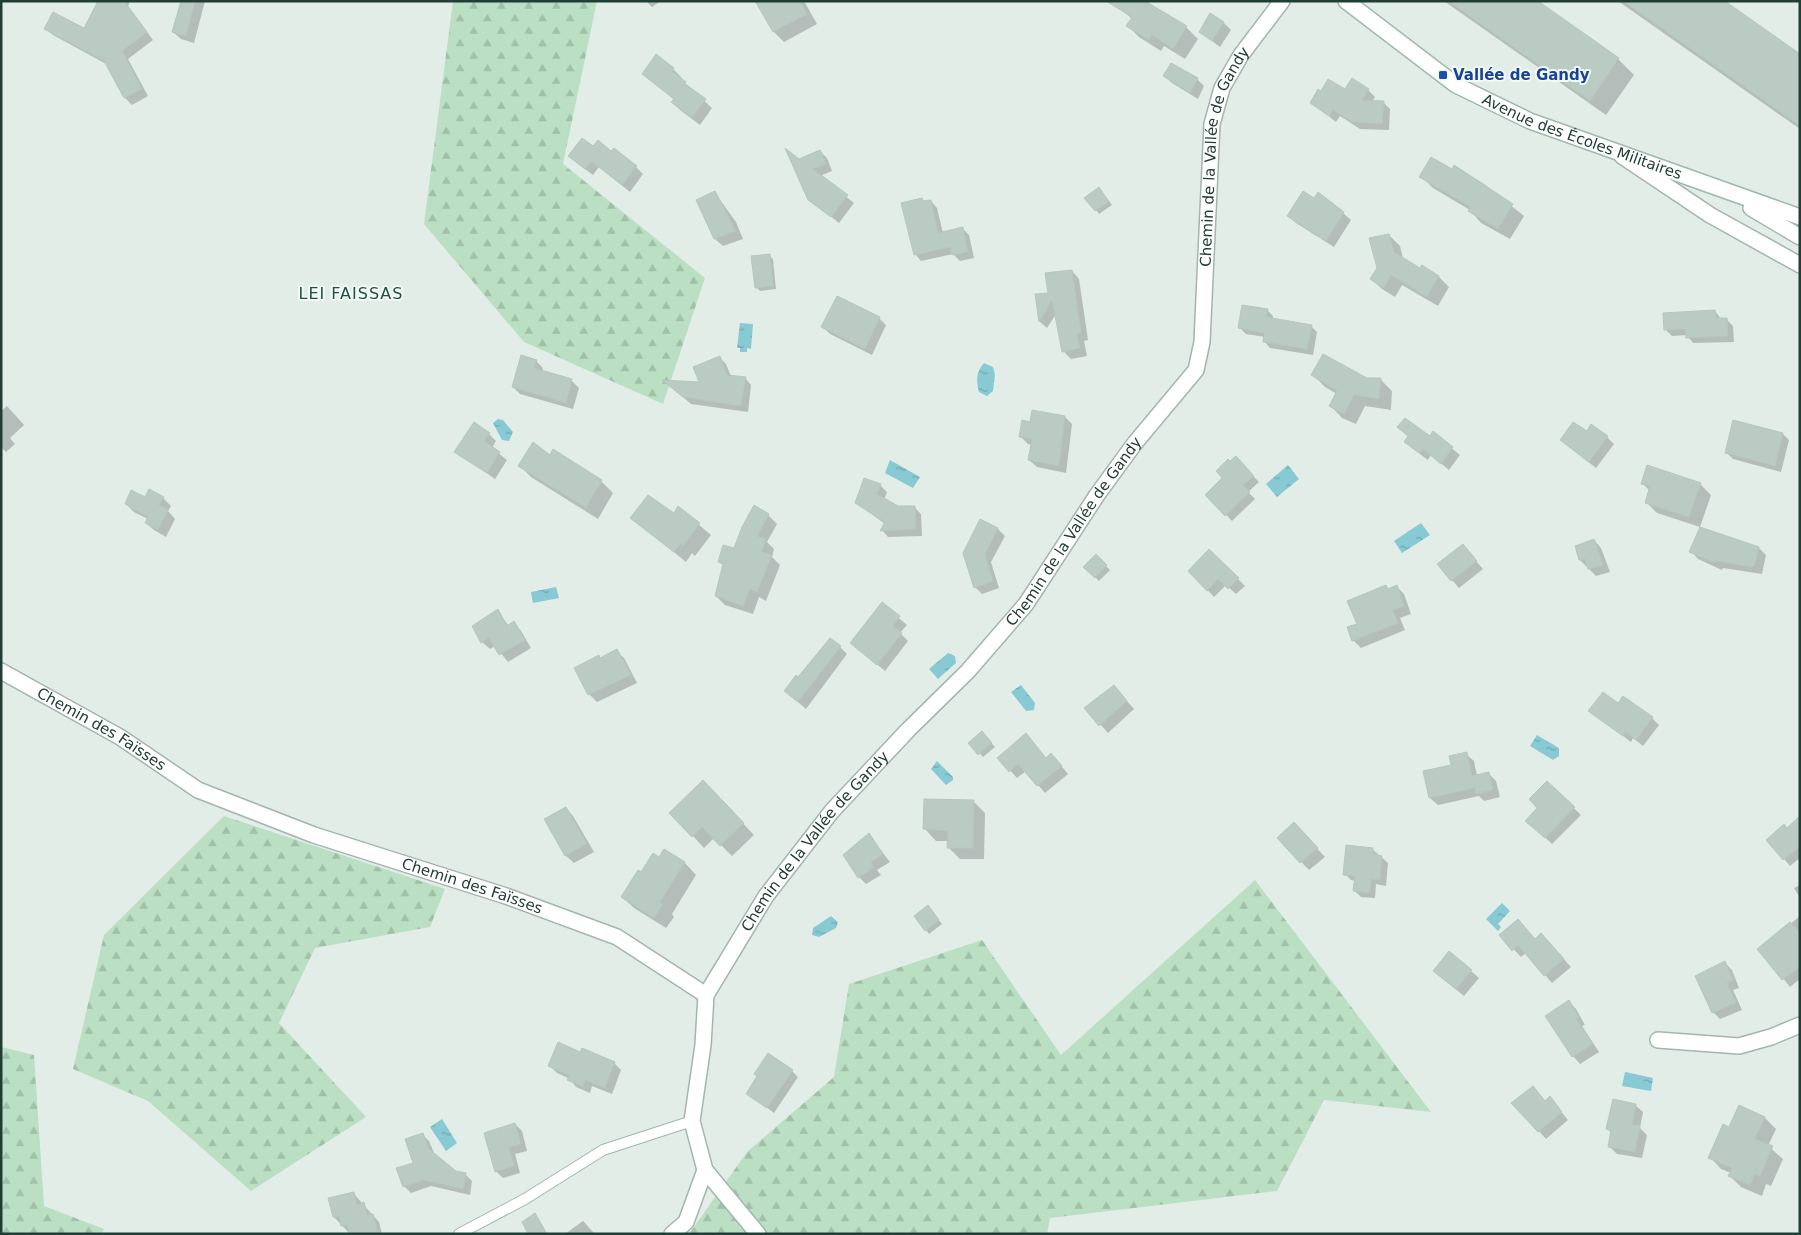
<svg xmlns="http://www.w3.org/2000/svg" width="1801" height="1235" font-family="'DejaVu Sans',sans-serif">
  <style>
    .forest { fill: url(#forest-firs) }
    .water { fill: url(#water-ripples) }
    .shadow { fill: #0003 }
    .building { fill: #bacbc3; stroke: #b4c7be }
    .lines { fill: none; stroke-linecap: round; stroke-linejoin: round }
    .lane-casing { stroke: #a4b5af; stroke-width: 12 }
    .street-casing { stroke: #a4b5af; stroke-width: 18 }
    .secondary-casing { stroke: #a0b9af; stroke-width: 18 }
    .lane { stroke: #fff; stroke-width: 10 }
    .street { stroke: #fff; stroke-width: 15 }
    .secondary { stroke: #fff; stroke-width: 15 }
    .transit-dot { fill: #1a4fb4; stroke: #f3f9f6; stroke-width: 2 }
    .labels { text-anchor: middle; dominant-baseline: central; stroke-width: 4; stroke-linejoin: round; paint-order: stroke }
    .transit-label { font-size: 15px; font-weight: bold; fill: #164399; stroke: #f3f9f6; text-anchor: start }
    .street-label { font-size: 15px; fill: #213e36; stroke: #f3f9f6 }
    .neighbourhood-label { font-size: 16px; letter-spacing: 1px; fill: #1c5143; stroke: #f3f9f6 }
  </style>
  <defs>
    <pattern id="forest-firs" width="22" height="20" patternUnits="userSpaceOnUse" patternTransform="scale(1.25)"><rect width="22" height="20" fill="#badfc3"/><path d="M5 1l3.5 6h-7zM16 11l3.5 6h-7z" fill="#a0c0a8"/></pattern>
    <pattern id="water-ripples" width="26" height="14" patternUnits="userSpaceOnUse" patternTransform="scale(1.25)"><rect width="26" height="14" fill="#88cad4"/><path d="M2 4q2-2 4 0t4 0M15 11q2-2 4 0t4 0" fill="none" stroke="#6fa5ad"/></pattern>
  </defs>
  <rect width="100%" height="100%" fill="#e2ede8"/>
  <path class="forest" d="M453,1H597L563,164L705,278L663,404L524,342L424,224Z
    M224,816L445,889L430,927L315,948L279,1023L366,1117L251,1191L148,1101L73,1069L104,935Z
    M1255,880L1431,1112L1324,1100L1277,1191L1050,1218L1047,1234H689L747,1152L834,1077L849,984L982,940L1061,1055Z
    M1,1047L34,1055L44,1206L104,1229L102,1234H1Z"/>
  <path class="water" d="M740,323L753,324L751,349L747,348V352H740V348H737Z
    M984,363L993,367L995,375L993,391L987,396L979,392C976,381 976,372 984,363Z
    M498,419L503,420L513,432L509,441L502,440L493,423Z
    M890,460L920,477L913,488L885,473Z
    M1288,465L1299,479L1277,497L1266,484Z
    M1421,523L1430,535L1402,553L1394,541Z
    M556,587L559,598L533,603L531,592Z
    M948,653L955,656L956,663L938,679L929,669Z
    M1021,685L1035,703L1034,710L1026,711L1011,692Z
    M1537,735L1559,748V756L1553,760L1530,746Z
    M937,761L953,777V780L946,785L931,769Z
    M1502,903L1510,911L1498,924L1501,927L1498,931L1486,919Z
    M831,916L838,922L836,928L819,937L812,935L813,928Z
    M1625,1072L1653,1078L1651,1091L1622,1086Z
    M442,1119L457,1143L446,1151L430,1127Z"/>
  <path class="shadow" d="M99,1H130L128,6L153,40L128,59L148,96L132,105L125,98L108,65L53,35L46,28L84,30Z
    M182,1H205L194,43L181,39L173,32Z
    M646,1H661L652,7Z
    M756,1H804L817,24L784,42L774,32Z
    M1444,1H1536L1618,59L1634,75L1606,115Z
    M1618,1H1723L1800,55V129Z
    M1122,10L1186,27L1198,39L1185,59L1164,46L1161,51L1139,37L1128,26L1132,19Z
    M1223,22L1231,30L1220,47L1200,32Z
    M657,56L673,69L681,77L679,78L712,108L700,125L680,110L673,102L675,100L643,73Z
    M1165,76L1197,79L1204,86L1198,99L1172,83Z
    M1368,90L1375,97L1372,102H1383L1390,109L1389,130L1360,129L1340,116L1336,122L1311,102L1345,91Z
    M593,148L611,152L636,167L643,174L630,192L599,167L593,175L577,163Z
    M820,151L827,158L832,171L820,176L854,203L839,223L813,202L799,160Z
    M1455,166L1484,184L1524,216L1510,239L1481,223L1470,210L1433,188L1421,176L1452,171Z
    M1102,192L1112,205L1099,214L1096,210Z
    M715,193L736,222L743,239L723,246L715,239L698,200Z
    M922,199L925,202L931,201L937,208L943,233L963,229L969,235L974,258L960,261L953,254L921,261L915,254Z
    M1315,200L1343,213L1351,220L1334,247L1296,223L1288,216Z
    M1389,235L1400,246L1403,259L1420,270L1422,266L1439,277L1449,287L1438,306L1402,285L1395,297L1382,289L1371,279L1378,268Z
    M769,256L773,259L776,289L760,291L756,287Z
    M1072,271L1079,279L1088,340L1084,341L1087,356L1071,359L1063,351L1056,314L1047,328L1040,322L1037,295L1049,294Z
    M1267,310L1273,316V320L1311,326L1317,332L1313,355L1270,348L1264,341L1265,337L1246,334L1240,328Z
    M1715,311L1721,319L1727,320L1733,326L1734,342L1693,343L1687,335L1672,336L1666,330Z
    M879,318L886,325L872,355L830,334L823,327Z
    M719,357L726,364L731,376L745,378L751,385L748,412L691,404L670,386L701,383Z
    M536,361L543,368L542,372L572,381L579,388L573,409L520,394L513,387Z
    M1313,375L1380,379L1392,391L1391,410L1365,406L1356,424L1342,418L1331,406L1337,394L1325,387Z
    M7,406L24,425L10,438L15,444L6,452L1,447V411Z
    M1065,417L1072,424L1066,473L1037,467L1029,460L1032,445L1028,444L1021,437L1031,423Z
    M1734,422L1783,434L1789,440L1781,472L1733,459L1727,453Z
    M1399,427L1430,438L1433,433L1460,455L1449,470L1431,455L1428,460L1413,449L1405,441L1409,437Z
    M1587,433L1607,437L1614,444L1596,468L1569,447Z
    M489,434L496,441L492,448L507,460L495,479L456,451Z
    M554,451L601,481L613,493L598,519L531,477L520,466L551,457Z
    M1236,458L1259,482L1248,492L1255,499L1232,521L1207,495L1224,478L1230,463Z
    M1642,483L1700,484L1711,495L1700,527L1657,513L1646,502L1650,491Z
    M880,485L887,492L884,500L898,507H914L921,514L922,536L888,537L882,530L885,524L857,503Z
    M163,498L171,506L168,511L175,519L166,537L154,530L146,523L148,519L134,512L126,504L146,499Z
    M679,508L711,535L695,556L692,553L686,562L632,518L674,515Z
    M768,515L777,524L767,542L774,549L772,557L780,565L766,601L759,597L753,614L725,605L716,596L724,566L720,562L735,550Z
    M981,520L998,529L1005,536L991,562L999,588L982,594L975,587Z
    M1594,540L1601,548L1610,572L1596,576L1580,560Z
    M1463,546L1483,569L1459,588L1452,580Z
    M1759,548L1766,555L1762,574L1723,568L1722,570L1698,559L1691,551Z
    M1209,550L1245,586L1236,594L1226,585L1214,597L1190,571Z
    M1096,556L1110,570L1099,581L1085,567Z
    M1396,586L1404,594L1411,614L1400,618L1405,630L1361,648L1353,640L1358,624L1389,590Z
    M882,604L907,625L900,633L908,641L885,671L851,643Z
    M497,611L509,626L514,623L521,631L531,648L508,662L495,646L490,649L482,642Z
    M840,647L847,654L806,709L785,691Z
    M616,651L624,658L637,683L597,702L589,694L598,656L601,659Z
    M1121,694L1134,709L1108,733L1086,708Z
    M1618,705L1652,718L1659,725L1643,746L1633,738L1631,742L1590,711Z
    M982,733L995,747L983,757L970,743Z
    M1466,754L1474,761L1477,776L1489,774L1496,781L1500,797L1484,801L1479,796L1438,805L1430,798L1453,766Z
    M999,758L1046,759L1058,762L1068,774L1045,793L1026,771L1017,778Z
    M703,782L754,835L732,856L714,838L704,848L693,836Z
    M1547,782L1581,815L1552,844L1534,827Z
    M973,801L985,813L984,859H960L949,848V841H936L925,829Z
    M566,808L573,816L594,852L574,863L566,856L545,820Z
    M1294,824L1325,857L1309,870L1278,838Z
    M1788,829H1800V858L1790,866L1784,859Z
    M869,835L890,862L877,870L881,875L866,884L859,877L854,845Z
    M1372,849L1388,863L1386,886L1376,884L1375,898L1361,897L1355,891L1356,881L1351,880L1345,874Z
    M665,850L685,863L696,875L672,914L674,917L666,928L634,908L622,897L641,874L660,859Z
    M1800,885V898L1794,888Z
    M931,910L942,924L929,934L916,916Z
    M1800,916V979L1790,987L1759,949Z
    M1526,929L1536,940L1549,943L1571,967L1552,983L1526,953L1521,957L1501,936Z
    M1725,963L1732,970L1739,988L1733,990L1742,1010L1720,1019L1713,1012Z
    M1471,971L1479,978L1464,996L1442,978Z
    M1568,1001L1576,1009L1585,1025L1582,1026L1599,1052L1580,1064L1573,1056Z
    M581,1054L614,1063L621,1070L612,1094L592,1086L590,1093L576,1087L570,1079L557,1073L550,1066Z
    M792,1071L798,1077L774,1113L747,1093Z
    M1533,1087L1546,1102L1550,1098L1568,1120L1546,1139L1513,1103Z
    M1635,1105L1643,1112L1640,1128L1647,1135L1642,1158L1617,1154L1609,1146L1612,1133L1607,1129Z
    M1765,1118L1776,1129L1768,1146L1783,1159L1771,1186L1766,1184L1762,1196L1741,1187L1730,1176L1731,1173L1721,1169L1710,1157L1730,1129Z
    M515,1124L522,1131L527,1151L515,1154L520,1173L503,1178L496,1171Z
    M422,1134L429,1141L435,1155L455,1172L465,1174L472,1181L470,1195L431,1186L411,1193L404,1186L414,1163Z
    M353,1193L379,1222L382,1234H350L334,1217Z
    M583,1221L595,1234H565Z"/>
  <path class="building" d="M98,1H124L147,32L122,51L142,89L124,98L104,61L44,29L53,12L84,28Z
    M181,1H195L186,36L172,32Z
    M755,1H800L807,14L773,32Z
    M1106,1H1145L1187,26L1173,49L1152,35L1149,40L1126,26L1132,17Z
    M1448,1H1538L1619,58L1590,101Z
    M1623,1H1725L1800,54V126Z
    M1210,13L1224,22L1212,41L1199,32Z
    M656,54L674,68L672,71L686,82L684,83L706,99L692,118L671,102L674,99L642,74Z
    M1171,63L1198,78L1190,93L1163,76Z
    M1352,78L1369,89L1362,100L1384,101L1382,124L1352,122L1333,110L1329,116L1310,103L1318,89L1321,91L1328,79L1345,89Z
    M582,138L593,146L598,140L611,151L614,148L637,166L622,185L591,161L585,169L568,156Z
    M785,148L799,159L820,150L826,164L813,169L848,195L831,217L808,200Z
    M1431,157L1452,169L1454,165L1513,204L1498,229L1468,211L1471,207L1419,177Z
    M1099,187L1109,202L1095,211L1084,198Z
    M715,191L736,231L714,239L696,200Z
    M1303,191L1314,198L1318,192L1344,212L1326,241L1287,216Z
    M922,198L923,201L931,200L938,233L963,227L968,252L952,255L950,247L914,255L901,203Z
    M1389,234L1394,252L1420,268L1422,265L1439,276L1427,297L1391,275L1384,288L1370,279L1377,268L1369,238Z
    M770,254L773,286L755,288L751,256Z
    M1072,270L1081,333L1077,334L1080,348L1062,352L1052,300L1039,322L1035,294L1048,293L1045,273Z
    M837,296L880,317L865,349L821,327Z
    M1242,305L1268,309L1266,317L1312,325L1307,349L1263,342L1264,333L1238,328Z
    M1715,310L1716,318H1727L1728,336L1686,338L1685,329L1664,330L1663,313Z
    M1323,354L1367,378H1381L1379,399L1354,395L1344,414L1329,406L1337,391L1311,375Z
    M521,355L537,360L534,368L572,379L566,403L512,387Z
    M720,356L727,375L746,377L741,406L683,397L662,380L699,382L693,367Z
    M1032,410L1065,416L1059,466L1028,460L1032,439L1019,437L1022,420L1030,422Z
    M1405,418L1430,436L1433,431L1453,447L1441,464L1423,449L1420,453L1404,442L1408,436L1397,427Z
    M1733,420L1783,433L1775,466L1725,453Z
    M474,422L490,433L484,441L500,452L487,473L454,452Z
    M1573,422L1587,431L1591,424L1608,436L1589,462L1560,440Z
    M533,442L550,455L553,449L602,480L586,508L518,466Z
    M1236,456L1254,476L1243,485L1250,492L1225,516L1205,495L1222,478L1216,471L1228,459L1230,461Z
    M1647,465L1701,483L1689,517L1645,503L1650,486L1641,484Z
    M864,478L881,484L877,494L898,506H915L916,529L880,531L885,522L855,503Z
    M149,489L164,497L159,505L168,510L158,530L145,523L148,517L125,504L131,490L145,497Z
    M648,495L674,513L678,506L700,523L683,546L681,543L674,552L630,518Z
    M754,505L769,514L757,536L766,539L762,552L772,555L757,592L750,589L743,606L715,596L723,564L718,562L723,545L734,548L742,527Z
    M980,519L998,528L985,554L993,581L974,588L963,553Z
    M1700,527L1759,547L1754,567L1716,561L1715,563L1689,552Z
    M1594,539L1603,565L1588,569L1585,559L1579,560L1575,546Z
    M1463,544L1477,561L1451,581L1437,564Z
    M1209,549L1239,578L1228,589L1218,579L1207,591L1188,571Z
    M1096,554L1107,565L1095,578L1083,567Z
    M1386,585L1388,589L1397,585L1404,606L1393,610L1398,623L1352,641L1347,627L1357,624L1347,601Z
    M882,602L900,616L893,626L902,633L877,665L850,643Z
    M498,609L507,626L514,621L525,640L499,655L489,638L481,643L472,626Z
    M830,638L841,646L798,702L784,691L796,675L798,677Z
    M617,649L631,675L588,695L574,668L599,655L600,658Z
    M1114,685L1127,701L1099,726L1084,708Z
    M1603,692L1618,703L1623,696L1653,717L1636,740L1626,732L1623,736L1588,711Z
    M982,731L992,743L978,755L968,743Z
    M1026,733L1046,758L1051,753L1062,766L1037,786L1018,764L1009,772L997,758Z
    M1467,752L1472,776L1489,772L1493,790L1476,794L1475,788L1429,798L1423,771L1451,765L1449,756Z
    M703,780L744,823L720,846L702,827L692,837L669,813Z
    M1547,781L1575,807L1545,838L1525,821L1537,808L1529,799Z
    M924,799L974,800L973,848H947L948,831L923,829Z
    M566,807L587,844L565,856L544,819Z
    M1800,816V847L1783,860L1766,840L1784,824L1787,828Z
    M1294,822L1318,848L1300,863L1277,838Z
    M869,833L883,854L871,862L874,867L858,878L843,855Z
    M1346,845L1373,848V854L1382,856L1380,880L1371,879L1370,893L1353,891L1355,876L1343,875Z
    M664,849L685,862L660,902L663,904L654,918L621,897L638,870L641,872L653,853L659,857Z
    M928,905L939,920L925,931L914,916Z
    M1518,919L1535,939L1541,933L1564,959L1544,976L1518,945L1512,951L1499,935Z
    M1790,922L1800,933V967L1782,980L1757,949Z
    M1449,951L1472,970L1456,989L1433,971Z
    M1725,961L1733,980L1727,983L1736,1003L1712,1013L1695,976Z
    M1569,1000L1579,1017L1576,1018L1593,1044L1572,1057L1545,1016Z
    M558,1042L580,1052L582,1048L615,1062L605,1088L585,1080L583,1087L567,1080L570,1076L548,1066Z
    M768,1053L793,1070L767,1108L746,1094L757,1076L754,1074Z
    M1533,1086L1545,1101L1550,1096L1562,1112L1538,1132L1511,1103Z
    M1613,1099L1636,1104L1632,1125L1640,1126L1635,1152L1608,1147L1611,1130L1606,1129Z
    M1739,1105L1765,1117L1755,1139L1773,1146L1760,1176L1755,1174L1750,1185L1728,1176L1732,1168L1708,1158L1723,1124L1729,1127Z
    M515,1123L521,1144L509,1147L514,1166L495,1172L484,1133Z
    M423,1133L429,1149L456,1171L466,1173L463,1189L424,1180L403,1187L396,1168L413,1163L405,1139Z
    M354,1192L357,1205L364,1202L367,1215L373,1214L378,1234H349L347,1225L341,1226L339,1216L333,1217L328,1198Z
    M535,1213L547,1234H528L522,1222Z"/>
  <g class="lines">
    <g class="lane-casing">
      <path id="lane" d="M459,1234L525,1199L603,1150L692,1121"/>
    </g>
    <g class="street-casing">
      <g id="street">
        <path d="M1622,156L1710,215L1800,265"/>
        <path id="s1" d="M1,671L120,737L198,790L314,835L506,896L617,937L706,995L703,1045L692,1121L705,1170L758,1234"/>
        <path id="s2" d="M706,995L766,896L832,811L908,730L968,671L1026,604L1097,495L1135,443L1196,370L1202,342L1212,124L1222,88L1241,55L1282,1"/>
        <path d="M1658,1040L1739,1046L1771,1037L1800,1025"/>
        <path d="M672,1234L686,1222L705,1170"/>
      </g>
    </g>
    <g class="secondary-casing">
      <g id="secondary">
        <path id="s3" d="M1346,1L1456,85L1530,121L1800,217"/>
        <path d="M1751,208L1800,237"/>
      </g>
    </g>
    <use href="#lane" class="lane"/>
    <use href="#street" class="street"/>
    <use href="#secondary" class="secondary"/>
  </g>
  <rect class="transit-dot" x="1438" y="70" width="10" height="10" rx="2.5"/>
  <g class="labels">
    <g class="transit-label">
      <text x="1453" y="75">Vallée de Gandy</text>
    </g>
    <g class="street-label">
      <text stroke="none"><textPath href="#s3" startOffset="275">Avenue des Écoles Militaires</textPath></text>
      <text stroke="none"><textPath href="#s2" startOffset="1014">Chemin de la Vallée de Gandy</textPath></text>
      <text stroke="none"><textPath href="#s2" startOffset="594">Chemin de la Vallée de Gandy</textPath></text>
      <text stroke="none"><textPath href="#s1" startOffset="116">Chemin des Faïsses</textPath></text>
      <text stroke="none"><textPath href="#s2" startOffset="189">Chemin de la Vallée de Gandy</textPath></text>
      <text stroke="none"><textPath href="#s1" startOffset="521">Chemin des Faïsses</textPath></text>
    </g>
    <g class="neighbourhood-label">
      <text x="351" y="293">LEI FAISSAS</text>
    </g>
  </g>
  <rect width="1801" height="1235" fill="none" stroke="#213e36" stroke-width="5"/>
</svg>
